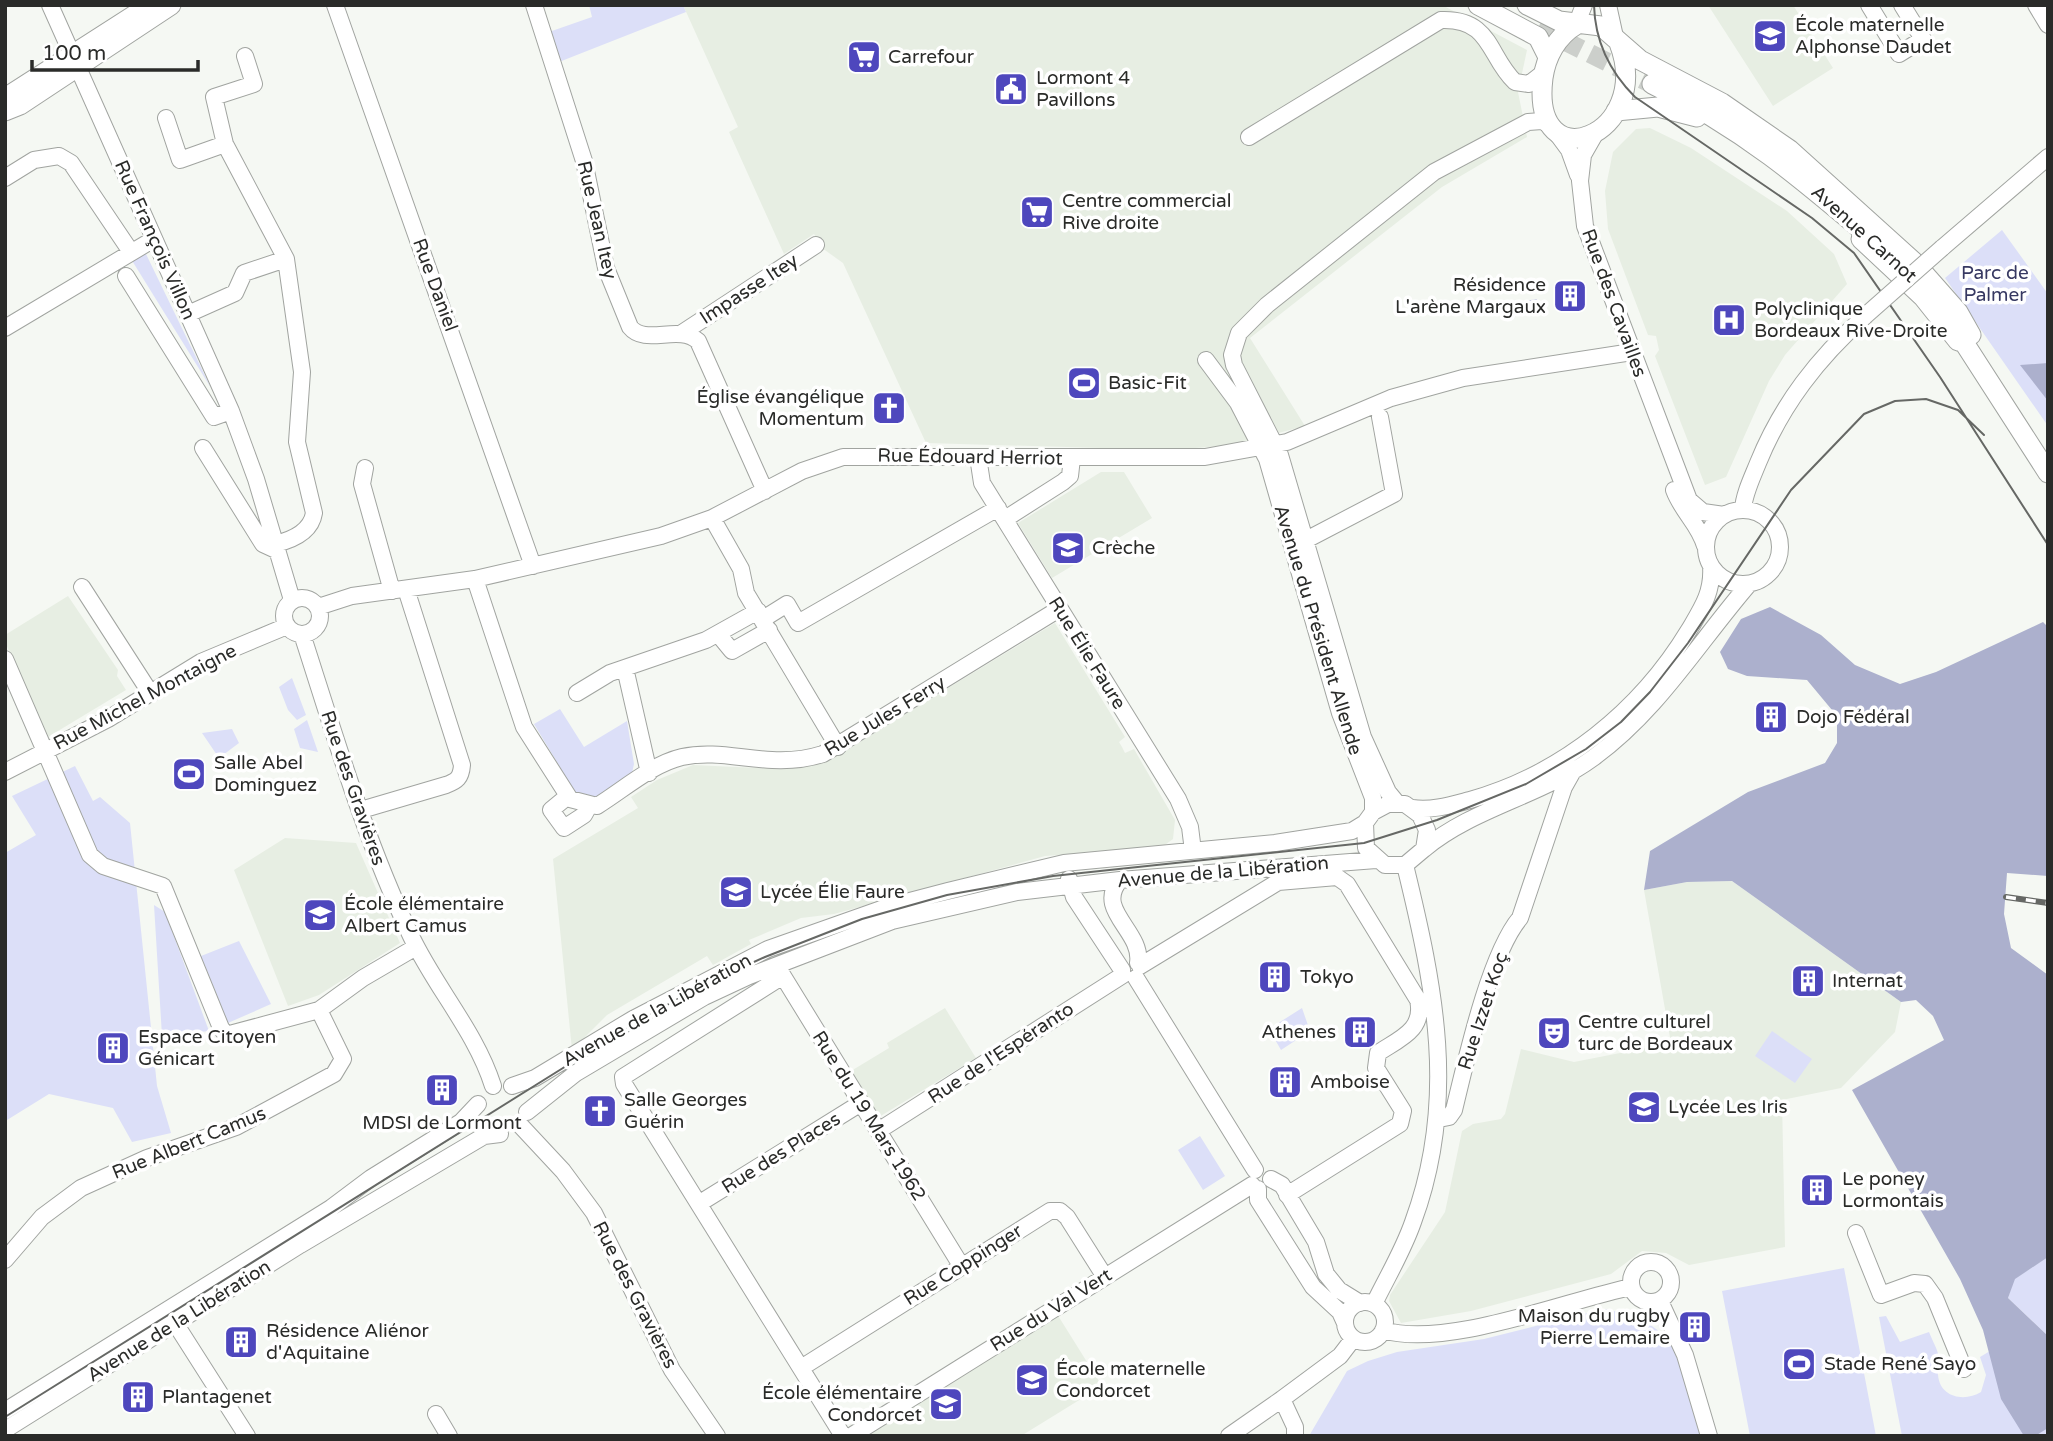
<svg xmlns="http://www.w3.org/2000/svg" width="2053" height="1441" font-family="'Varela Round',sans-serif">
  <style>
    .built { fill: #e7eee3 }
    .green { fill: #dcdff8 }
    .forest { fill: #acb0cd }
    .water { fill: #babedb }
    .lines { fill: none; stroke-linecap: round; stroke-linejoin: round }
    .major-tunnel { stroke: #cccfcb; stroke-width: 19; stroke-dasharray: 19 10; stroke-linecap: butt }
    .minor-casing { stroke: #a1a4a0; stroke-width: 18 }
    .major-casing { stroke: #a1a4a0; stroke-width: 21 }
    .minor { stroke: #fff; stroke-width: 16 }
    .major { stroke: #fff; stroke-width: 19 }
    .tram { stroke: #666865; stroke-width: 2 }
    .rail-casing { stroke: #666865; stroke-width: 6 }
    .rail { stroke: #fff; stroke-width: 3.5; stroke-dasharray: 10; stroke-linecap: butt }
    .minor-bridge-casing { stroke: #a1a4a0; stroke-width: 18; stroke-linecap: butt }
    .minor-bridge { stroke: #fff; stroke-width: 16 }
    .labels { text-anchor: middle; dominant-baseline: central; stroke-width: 7; stroke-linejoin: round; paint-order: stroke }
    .poi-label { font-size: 19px; fill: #2a2b29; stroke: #fff; text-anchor: start }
    .street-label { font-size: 19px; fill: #2a2b29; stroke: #fff }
    .park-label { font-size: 19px; fill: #373962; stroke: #fff }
  </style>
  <rect width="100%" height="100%" fill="#f5f8f3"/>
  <path class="built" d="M683,5H1442L1527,50L1518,92L1527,137L1442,187L1250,338L1305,426L1234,445L1170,450L926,443L843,263L822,248L814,234L784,254L729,132L738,127Z
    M1708,5H1793L1833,68L1773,106Z
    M1650,128L1691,148L1787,211L1834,254L1847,284L1785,355L1769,381L1726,477L1705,485L1655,356L1659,350L1656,336L1648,335L1608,229L1605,191L1613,152L1636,129Z
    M1101,472H1124L1152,518L1052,578L1018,523Z
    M68,596L118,670L117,676L126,690L48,737L5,642V635Z
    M1055,623L1125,737L1119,742L1122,747L1125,753L1134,749L1175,820L1173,839L1162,847L1045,856L834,914L801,918L749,940L751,944L713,965L707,956L607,1015L572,1050L553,859L638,808L631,797L657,780L693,765L782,769L808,766L833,758Z
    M285,838L356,843L400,943L319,995L288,1006L234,870Z
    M1732,881L1901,1002L1895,1032L1841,1088L1782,1100L1785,1247L1689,1265L1666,1253L1642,1251L1611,1274L1471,1311L1401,1323L1389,1301L1390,1295L1445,1212L1462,1131L1473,1124L1501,1119L1505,1114L1521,1049L1574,1062L1671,1043L1644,890L1687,882Z
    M945,1008L976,1058L879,1117L851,1071L889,1048L887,1043Z
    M1057,1314L1102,1386L1021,1436H862Z"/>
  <path class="green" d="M589,5H683L686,12L559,62L549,32L592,17Z
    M2002,230L2048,294V426L1945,278Z
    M145,253L146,254L211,388L131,259Z
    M292,678L306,715L297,720L288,710L279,687Z
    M560,709L584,747L627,721L634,764L632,773L603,798L579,799L534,724Z
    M307,720L318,752L300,748L294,729Z
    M232,729L239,743L219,758L202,733Z
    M75,766L93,801L100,797L130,823L157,1086L171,1133L132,1142L113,1108L49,1094L7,1120L5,1117V853L36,835L12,796Z
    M154,905L165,912L209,1031L162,1036Z
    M239,941L271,1004L228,1023L201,956Z
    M1302,1008L1310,1031L1281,1050L1269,1029Z
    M1772,1031L1812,1059L1795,1083L1755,1056Z
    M1200,1136L1225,1176L1203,1190L1178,1150Z
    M2048,1257V1336L2008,1298L2014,1279Z
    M1844,1268L1876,1436H1750L1722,1291Z
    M1603,1309C1627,1313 1654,1322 1670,1342C1678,1353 1695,1418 1700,1436H1309L1347,1371L1368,1361L1397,1352L1484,1339Z
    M1886,1316L1900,1342L1929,1332C1932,1340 1938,1350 1939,1358C1940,1364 1937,1370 1938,1375C1940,1398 1965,1402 1981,1392L1986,1375L1980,1357L2015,1336L2048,1387V1436H1902L1879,1317Z"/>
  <path class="forest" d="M2048,363V401L2020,365Z
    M1770,607L1821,635L1855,665L1900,684L1936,672L2043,622L2048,627V876L2007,873L2004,914L2011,948L2048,975V1257L2015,1279L2008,1298L2048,1336V1428L2035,1436H2024L2001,1399L1983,1330L1960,1279L1852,1090L1944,1040L1933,1016L1916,1000L1901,1002L1732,881L1687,882L1644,890L1650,851L1748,792L1825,763L1837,743V716L1807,680L1747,676L1728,669L1720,652L1741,619Z"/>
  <path class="water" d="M1537,299L1539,309L1517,313L1515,303Z"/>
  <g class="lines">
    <path class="major-tunnel" d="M1538,28L1652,84"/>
    <g class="minor-casing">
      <path id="minor" d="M50,5L231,411L256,479L292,600
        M335,5L533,566
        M534,5L584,161L606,268L630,327C645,346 679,324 698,341L765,491
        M1608,5L1615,37
        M1869,5L1899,54L1923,39L1902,5
        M2036,5L2048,25
        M1576,25L1584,5
        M166,118L180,160L225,144L286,259
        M1555,131L1569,150L1578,175
        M1595,134L1583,155L1580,181L1585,226L1689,500L1703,512L1724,515
        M1249,137L1441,20C1492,18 1488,57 1515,82L1529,84L1543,73
        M225,144L214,97L254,84L245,56
        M5,178L34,160L59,156L71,163L131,252
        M1942,248L2048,157
        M126,276L214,417L231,411
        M188,314L235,293L244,273L286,259L302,372L297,442L314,513C311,532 292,540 275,544
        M5,328L154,239
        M682,333L816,245
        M1206,360L1238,403L1267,459L1340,713L1373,798V812
        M203,448L263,544L276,550
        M978,457L982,483L1178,799L1190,827L1193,851
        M365,468L362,484L392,591
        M1674,490C1682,512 1699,524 1705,546
        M1743,509C1744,494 1752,478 1758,463C1782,404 1818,358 1865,316
        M1706 547a37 37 0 1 1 74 0a37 37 0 1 1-74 0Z
        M712,518L741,569L746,593L838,747
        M1005,519L1063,482L1070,476L1072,458
        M1306,540L1394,494L1380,417
        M475,579L524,727L570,799L597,806C623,790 652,764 682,757C728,747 769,771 823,754L1059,609
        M82,587L151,694
        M284 616a18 18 0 1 1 36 0a18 18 0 1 1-36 0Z
        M318,607L352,596L475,579L661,536L712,518L802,471L843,457H1205L1287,442L1391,398L1463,378L1632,352
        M763,619L787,604L798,623L998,508
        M302,634C335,736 365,840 411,936C435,987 476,1032 493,1086
        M718,634L732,651L769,630
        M5,659L90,855L103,866L163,886L221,1028L226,1035L319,1010
        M625,668L649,773
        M577,693L610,673L706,640L758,611
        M5,772L108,719L201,662L287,626
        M568,796L551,810L564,828L584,815L589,806
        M1397,803L1388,792L1363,737L1280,455L1234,365L1232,355L1239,333L1267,305L1434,172L1528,122L1542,121L1552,126
        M1412,808C1432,811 1451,805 1470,800C1562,774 1640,711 1689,630C1702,608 1713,592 1711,566
        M361,810L446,785C457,781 461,778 462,765L406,589
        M1424,849C1473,808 1541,796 1593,758C1658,711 1698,643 1749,584
        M1069,879L1074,897L1122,970
        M1120,880C1094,910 1143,931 1138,963
        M1140,966L1278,882L1337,877L1347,884L1418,1000C1425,1030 1399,1039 1378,1053L1376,1068L1403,1111L1400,1124L1287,1195
        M778,968L962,1267
        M783,976L623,1077L624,1084L843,1436
        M1136,978L1255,1170
        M512,1086L535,1078L633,1019L768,949L887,907L948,891L1064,863L1275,843L1352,831L1365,823L1373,812L1388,804H1405L1420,815L1427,830L1424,849L1405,865H1385L1366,848L1365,823
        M527,1112L576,1073L704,997L749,976L892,921L1017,892L1120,880L1376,860
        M1439,1119L1449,1117L1454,1110C1466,1061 1489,955 1520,918L1564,787L1573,771
        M521,1126L563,1171L594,1213L672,1370L717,1436
        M878,1131L1123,975
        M1271,1179L1282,1185L1316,1242L1326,1274L1339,1290L1360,1303
        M1258,1189V1200L1313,1287L1340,1312L1345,1323
        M700,1203L861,1103
        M1856,1233L1881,1295L1914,1283L1925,1284L1935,1298L1964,1369
        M5,1260L42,1217L81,1188L147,1158L236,1127L334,1074L343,1059L319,1010L363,978L416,947
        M1631 1282a20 20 0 1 1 40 0a20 20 0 1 1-40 0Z
        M1660,1301L1685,1355L1709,1436
        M1345 1322a20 20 0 1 1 40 0a20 20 0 1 1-40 0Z
        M1374,1304C1387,1277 1403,1251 1413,1222C1458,1100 1435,988 1405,865
        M175,1323L247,1436
        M1383,1330C1446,1349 1565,1301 1631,1287
        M801,1368L1050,1211H1060L1067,1217L1105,1277
        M5,1411L331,1208L371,1178L461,1122L478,1104
        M436,1414L449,1436
        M5,1430L300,1245L484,1136L500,1134
        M851,1436L1252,1185
        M1229,1436L1282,1399
        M1295,1436V1427L1282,1399L1340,1356L1353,1339"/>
    </g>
    <g class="major-casing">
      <path id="major" d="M1478,5L1538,37L1548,57
        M1527,5L1559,21L1601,26L1640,60L1722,103L1790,150L1913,261L1958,312L1971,335
        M1576,25C1557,36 1546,57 1543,78C1530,184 1655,136 1619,43
        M1652,84C1741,127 1802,179 1877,243
        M5,98L150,5
        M5,111L20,105L171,5
        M1616,111L1658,107L1697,117
        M1861,239L1923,297L1958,341
        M1954,327L2048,473"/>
    </g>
    <use href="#minor" class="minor"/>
    <use href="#major" class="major"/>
    <path class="tram" d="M1594,5C1595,42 1609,71 1635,97L1812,218L1854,253L1940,377L2048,545
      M5,1417L635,1023L699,987L765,957L862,919L947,895L1053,876L1364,843L1437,820L1526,784L1586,749L1621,722L1650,692L1688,643L1791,490L1864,414L1895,401L1926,399L1958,410L1984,435"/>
    <g class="rail-casing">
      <path id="rail" d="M2006,897L2048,903"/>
    </g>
    <use href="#rail" class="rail"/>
    <g class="minor-bridge-casing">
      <path id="minor-bridge" d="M1865,316L1942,248"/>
    </g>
    <use href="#minor-bridge" class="minor-bridge"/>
  </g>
  <defs>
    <g id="school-square" transform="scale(1.75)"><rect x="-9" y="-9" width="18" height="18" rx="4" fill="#4e47bd" stroke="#fff"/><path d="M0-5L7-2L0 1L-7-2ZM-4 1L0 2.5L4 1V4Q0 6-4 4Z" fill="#fff"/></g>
    <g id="supermarket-square" transform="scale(1.75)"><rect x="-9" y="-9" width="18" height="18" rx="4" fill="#4e47bd" stroke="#fff"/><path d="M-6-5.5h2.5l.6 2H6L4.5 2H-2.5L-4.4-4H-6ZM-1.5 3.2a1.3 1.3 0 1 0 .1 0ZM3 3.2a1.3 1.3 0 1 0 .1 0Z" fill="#fff"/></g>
    <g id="civic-square" transform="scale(1.75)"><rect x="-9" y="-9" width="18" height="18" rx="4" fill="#4e47bd" stroke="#fff"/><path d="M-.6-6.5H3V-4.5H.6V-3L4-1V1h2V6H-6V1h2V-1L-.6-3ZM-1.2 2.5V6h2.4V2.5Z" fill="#fff"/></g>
    <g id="building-square" transform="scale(1.75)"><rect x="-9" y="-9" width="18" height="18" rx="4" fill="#4e47bd" stroke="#fff"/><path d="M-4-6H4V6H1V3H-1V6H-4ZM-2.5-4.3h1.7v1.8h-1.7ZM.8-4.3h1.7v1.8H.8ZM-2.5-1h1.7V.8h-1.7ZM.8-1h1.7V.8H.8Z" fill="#fff"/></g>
    <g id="hospital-square" transform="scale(1.75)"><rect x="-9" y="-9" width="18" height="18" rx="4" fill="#4e47bd" stroke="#fff"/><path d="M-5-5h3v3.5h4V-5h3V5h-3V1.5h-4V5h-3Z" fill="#fff"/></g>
    <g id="stadium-square" transform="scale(1.75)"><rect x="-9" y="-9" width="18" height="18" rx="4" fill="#4e47bd" stroke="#fff"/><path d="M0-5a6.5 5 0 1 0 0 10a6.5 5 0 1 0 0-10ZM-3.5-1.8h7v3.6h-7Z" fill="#fff"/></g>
    <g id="church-square" transform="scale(1.75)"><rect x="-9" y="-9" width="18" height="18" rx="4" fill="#4e47bd" stroke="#fff"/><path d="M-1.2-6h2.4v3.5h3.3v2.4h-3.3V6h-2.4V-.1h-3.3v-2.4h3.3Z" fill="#fff"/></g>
    <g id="theatre-square" transform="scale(1.75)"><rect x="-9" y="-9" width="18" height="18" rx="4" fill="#4e47bd" stroke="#fff"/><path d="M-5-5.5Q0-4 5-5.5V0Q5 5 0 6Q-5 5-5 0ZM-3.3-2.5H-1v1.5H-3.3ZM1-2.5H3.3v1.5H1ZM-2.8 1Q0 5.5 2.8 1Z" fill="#fff"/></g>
  </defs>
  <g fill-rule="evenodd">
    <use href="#school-square" x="1770" y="36"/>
    <use href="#supermarket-square" x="864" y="57"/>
    <use href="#civic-square" x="1011" y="89"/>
    <use href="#supermarket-square" x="1037" y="212"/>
    <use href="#building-square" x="1570" y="296"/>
    <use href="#hospital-square" x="1729" y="320"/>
    <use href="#stadium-square" x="1084" y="383"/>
    <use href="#church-square" x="889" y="408"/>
    <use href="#school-square" x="1068" y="548"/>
    <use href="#building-square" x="1771" y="717"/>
    <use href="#stadium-square" x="189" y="774"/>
    <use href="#school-square" x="736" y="892"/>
    <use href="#school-square" x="320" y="915"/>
    <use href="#building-square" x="1275" y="977"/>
    <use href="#building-square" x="1808" y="981"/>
    <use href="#building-square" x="1360" y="1032"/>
    <use href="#theatre-square" x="1554" y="1033"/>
    <use href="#building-square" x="113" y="1048"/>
    <use href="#building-square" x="1285" y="1082"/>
    <use href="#building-square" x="442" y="1090"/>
    <use href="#school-square" x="1644" y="1107"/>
    <use href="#church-square" x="600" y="1111"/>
    <use href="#building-square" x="1817" y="1190"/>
    <use href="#building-square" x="1695" y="1327"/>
    <use href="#building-square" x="241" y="1342"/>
    <use href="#stadium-square" x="1799" y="1364"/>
    <use href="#school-square" x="1032" y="1380"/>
    <use href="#building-square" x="138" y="1397"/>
    <use href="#school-square" x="946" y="1404"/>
  </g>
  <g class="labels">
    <g class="poi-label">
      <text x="1795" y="25">École maternelle<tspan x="1795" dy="22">Alphonse Daudet</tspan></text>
      <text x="888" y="57">Carrefour</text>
      <text x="1036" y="78">Lormont 4<tspan x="1036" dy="22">Pavillons</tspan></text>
      <text x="1062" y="201">Centre commercial<tspan x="1062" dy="22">Rive droite</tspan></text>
      <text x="1546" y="285" text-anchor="end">Résidence<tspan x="1546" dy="22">L'arène Margaux</tspan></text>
      <text x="1754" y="309">Polyclinique<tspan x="1754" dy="22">Bordeaux Rive-Droite</tspan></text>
      <text x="1108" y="383">Basic-Fit</text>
      <text x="864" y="397" text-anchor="end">Église évangélique<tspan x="864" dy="22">Momentum</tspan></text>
      <text x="1092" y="548">Crèche</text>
      <text x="1796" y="717">Dojo Fédéral</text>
      <text x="214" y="763">Salle Abel<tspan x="214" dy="22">Dominguez</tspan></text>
      <text x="760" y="892">Lycée Élie Faure</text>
      <text x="344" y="904">École élémentaire<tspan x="344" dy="22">Albert Camus</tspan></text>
      <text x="1300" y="977">Tokyo</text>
      <text x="1832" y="981">Internat</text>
      <text x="1578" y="1022">Centre culturel<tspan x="1578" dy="22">turc de Bordeaux</tspan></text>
      <text x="1336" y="1032" text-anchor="end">Athenes</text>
      <text x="138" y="1037">Espace Citoyen<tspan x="138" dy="22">Génicart</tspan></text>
      <text x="1310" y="1082">Amboise</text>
      <text x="624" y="1100">Salle Georges<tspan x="624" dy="22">Guérin</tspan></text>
      <text x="1668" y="1107">Lycée Les Iris</text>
      <text x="442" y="1123" text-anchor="middle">MDSI de Lormont</text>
      <text x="1842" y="1179">Le poney<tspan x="1842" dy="22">Lormontais</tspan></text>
      <text x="1670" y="1316" text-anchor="end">Maison du rugby<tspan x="1670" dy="22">Pierre Lemaire</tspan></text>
      <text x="266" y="1331">Résidence Aliénor<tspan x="266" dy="22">d'Aquitaine</tspan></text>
      <text x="1824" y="1364">Stade René Sayo</text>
      <text x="1056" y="1369">École maternelle<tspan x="1056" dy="22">Condorcet</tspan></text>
      <text x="922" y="1393" text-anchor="end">École élémentaire<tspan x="922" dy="22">Condorcet</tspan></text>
      <text x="162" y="1397">Plantagenet</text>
    </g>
    <g class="street-label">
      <text transform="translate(597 220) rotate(77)">Rue Jean Itey</text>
      <text transform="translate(1864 234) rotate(42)">Avenue Carnot</text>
      <text transform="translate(155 240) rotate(66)">Rue François Villon</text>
      <text transform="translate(435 285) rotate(70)">Rue Daniel</text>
      <text transform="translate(749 289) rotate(-33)">Impasse Itey</text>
      <text transform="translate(1614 303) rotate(70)">Rue des Cavailles</text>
      <text transform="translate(970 457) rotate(1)">Rue Édouard Herriot</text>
      <text transform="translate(1318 630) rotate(73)">Avenue du Président Allende</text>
      <text transform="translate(1087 653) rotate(58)">Rue Élie Faure</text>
      <text transform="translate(145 697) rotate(-28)">Rue Michel Montaigne</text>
      <text transform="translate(885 716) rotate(-31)">Rue Jules Ferry</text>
      <text transform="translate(353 788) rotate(71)">Rue des Gravières</text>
      <text transform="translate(1223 872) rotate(-5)">Avenue de la Libération</text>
      <text transform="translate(657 1010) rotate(-29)">Avenue de la Libération</text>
      <text transform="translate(1483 1011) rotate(-72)">Rue Izzet Koç</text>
      <text transform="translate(1001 1053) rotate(-33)">Rue de l'Espéranto</text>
      <text transform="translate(869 1116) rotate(58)">Rue du 19 Mars 1962</text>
      <text transform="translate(189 1143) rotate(-22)">Rue Albert Camus</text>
      <text transform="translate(781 1153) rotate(-32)">Rue des Places</text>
      <text transform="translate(963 1265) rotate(-32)">Rue Coppinger</text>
      <text transform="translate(635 1295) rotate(63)">Rue des Gravières</text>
      <text transform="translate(1051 1310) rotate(-32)">Rue du Val Vert</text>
      <text transform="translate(179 1321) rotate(-32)">Avenue de la Libération</text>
    </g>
    <g class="park-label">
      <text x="1995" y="273">Parc de<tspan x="1995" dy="22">Palmer</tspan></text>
    </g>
  </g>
  <rect width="2053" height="1441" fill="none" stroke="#2a2b29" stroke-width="14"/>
  <path d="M32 60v10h166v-10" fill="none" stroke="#2a2b29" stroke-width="3.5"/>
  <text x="42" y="60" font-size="21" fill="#2a2b29" stroke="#ffffff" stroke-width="5" paint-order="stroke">100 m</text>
</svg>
